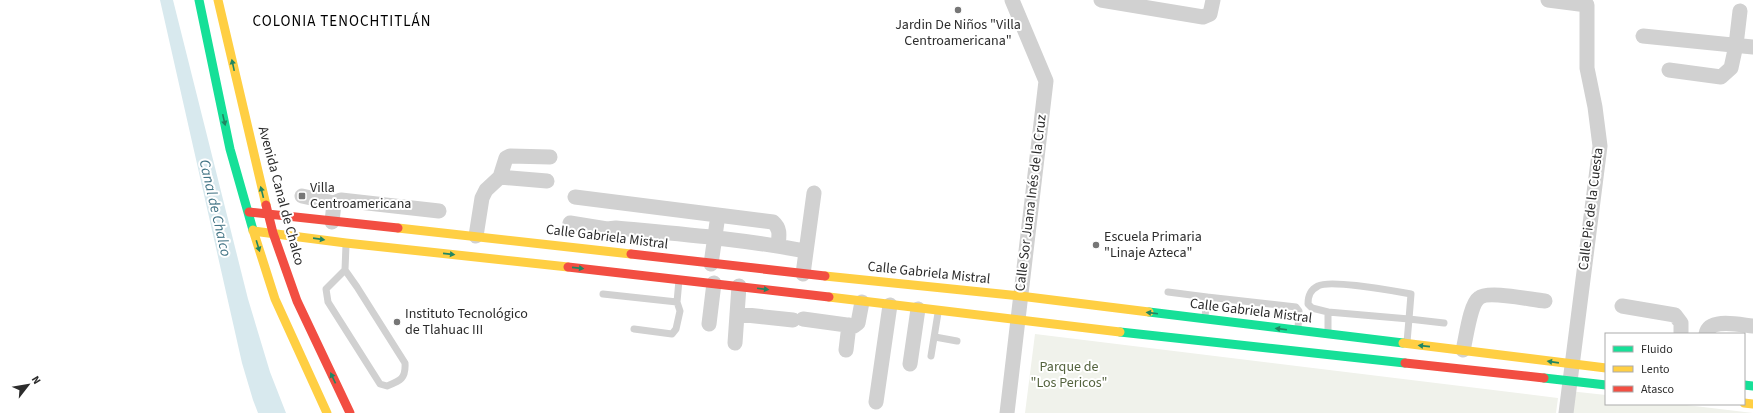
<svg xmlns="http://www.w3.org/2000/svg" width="1753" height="413" font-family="'Source Sans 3',sans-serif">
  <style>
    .green { fill: #f0f2eb }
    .water { fill: #d8e9ee }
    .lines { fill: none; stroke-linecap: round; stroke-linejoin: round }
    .lane { stroke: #d1d1d1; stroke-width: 7 }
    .street { stroke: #d1d1d1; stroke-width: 15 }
    .fast { stroke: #16e098; stroke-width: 9 }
    .slow { stroke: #ffcf43; stroke-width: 9 }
    .jam { stroke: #f24e42; stroke-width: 9 }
    .oneway { fill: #218662 }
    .poi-dot { fill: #767676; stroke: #fff; stroke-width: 1.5 }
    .labels { text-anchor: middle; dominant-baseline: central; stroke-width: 4; stroke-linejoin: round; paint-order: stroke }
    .poi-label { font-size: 14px; fill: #2c2c2c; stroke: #fff; text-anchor: start }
    .street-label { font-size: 14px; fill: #2c2c2c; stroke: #fff }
    .park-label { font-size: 14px; fill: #54633e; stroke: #fff }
    .neighbourhood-label { font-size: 15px; letter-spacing: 1px; fill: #000; stroke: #fff }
    .water-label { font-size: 15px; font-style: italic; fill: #427485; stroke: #fff }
  </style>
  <rect width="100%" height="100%" fill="#fff"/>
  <path class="green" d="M1035,334L1558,398L1556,413H1025Z
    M1569,391L1606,395V404H1678L1753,413H1567Z"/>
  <path class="water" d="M160,0H173L248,299L270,372L286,413H258L253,400L242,363Z"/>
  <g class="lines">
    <path class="lane" d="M345,270L326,289L328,302L380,384L387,386C400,381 406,379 405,363L357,287L345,270L346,245
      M1168,292L1207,297L1205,317
      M603,294L677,302
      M1207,297L1296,307L1299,311L1298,329
      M1328,312L1312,308L1308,304C1308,296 1310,290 1318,286C1330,279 1393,291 1411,294L1409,319L1444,323
      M634,329L672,334L676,329L680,311L677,302L679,280
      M1328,331V312L1409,319L1407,342
      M935,337L957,341
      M931,356L938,313"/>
    <path class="street" d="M1101,0L1203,17L1210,14L1213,0
      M1548,0L1587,5V68L1595,107L1600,146L1566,413
      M1643,36L1753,47
      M1669,70L1721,77L1731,68L1736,45L1740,11
      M500,177L547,181
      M302,196L334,203
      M575,197L773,222C781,229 779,236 778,246
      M332,222L334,203L341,200L439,211
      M570,223L607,229L616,228C679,234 743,239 805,251
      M476,236L482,198L486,190L500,177L506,158L510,156L550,157
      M711,264L718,215
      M803,274L814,193
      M1622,306L1675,315L1681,323V334
      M737,314L793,320
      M803,319L854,326L858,323L862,302
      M709,324L714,283
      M1706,334C1709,317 1741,325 1753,326
      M735,343L739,286
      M846,350L849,325
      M1463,350C1466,339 1470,304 1479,298C1488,290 1532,300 1545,301
      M910,364L918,309
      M876,402L890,305
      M1007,413L1046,81L1012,0"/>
    <path class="fast" d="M199,0L230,149L253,230
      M1149,312L1403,343
      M1120,332L1405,363
      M1544,378L1606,385
      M1744,385L1753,386"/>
    <path class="slow" d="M218,0L266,205
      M398,228L631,254
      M253,230L275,299L327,413
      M253,231L346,243L568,267
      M825,276L1020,296L1149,312
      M829,297L1120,332
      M1403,343L1606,368
      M1744,403L1753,404"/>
    <path class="jam" d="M266,205L273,233L297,301L350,413
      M249,212L398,228
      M631,254L825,276
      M568,267L829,297
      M1405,363L1544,378"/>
  </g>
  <defs><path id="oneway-solid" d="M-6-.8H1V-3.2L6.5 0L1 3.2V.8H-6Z"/></defs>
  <g class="oneway">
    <use href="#oneway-solid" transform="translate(233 65) rotate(-102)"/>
    <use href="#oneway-solid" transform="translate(224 120) rotate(77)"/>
    <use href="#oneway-solid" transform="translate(262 192) rotate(-104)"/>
    <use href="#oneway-solid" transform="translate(319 239) rotate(8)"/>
    <use href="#oneway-solid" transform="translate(258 246) rotate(73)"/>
    <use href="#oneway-solid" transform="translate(449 254) rotate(6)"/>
    <use href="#oneway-solid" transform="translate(578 268) rotate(6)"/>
    <use href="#oneway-solid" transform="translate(763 289) rotate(7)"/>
    <use href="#oneway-solid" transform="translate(1152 313) rotate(-173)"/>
    <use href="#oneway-solid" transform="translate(1281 329) rotate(-173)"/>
    <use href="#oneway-solid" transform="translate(1424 346) rotate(-174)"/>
    <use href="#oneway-solid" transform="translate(1553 362) rotate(-172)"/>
    <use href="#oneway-solid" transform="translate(333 378) rotate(-115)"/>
  </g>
  <g class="poi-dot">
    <circle cx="958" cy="10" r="4"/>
    <rect x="298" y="192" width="8" height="8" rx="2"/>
    <circle cx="1096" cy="245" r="4"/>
    <circle cx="397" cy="322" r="4"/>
  </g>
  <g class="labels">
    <g class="poi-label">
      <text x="958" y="25" text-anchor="middle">Jardin De Niños "Villa<tspan x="958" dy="16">Centroamericana"</tspan></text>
      <text x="310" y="188">Villa<tspan x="310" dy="16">Centroamericana</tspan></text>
      <text x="1104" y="237">Escuela Primaria<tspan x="1104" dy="16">"Linaje Azteca"</tspan></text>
      <text x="405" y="314">Instituto Tecnológico<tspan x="405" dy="16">de Tlahuac III</tspan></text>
    </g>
    <g class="street-label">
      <text transform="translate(281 196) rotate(75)">Avenida Canal de Chalco</text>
      <text transform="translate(1031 203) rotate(-83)">Calle Sor Juana Inés de la Cruz</text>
      <text transform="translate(1591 209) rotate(-83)">Calle Pie de la Cuesta</text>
      <text transform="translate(607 237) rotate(7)">Calle Gabriela Mistral</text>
      <text transform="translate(929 273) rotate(6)">Calle Gabriela Mistral</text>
      <text transform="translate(1251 311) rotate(7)">Calle Gabriela Mistral</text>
    </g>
    <g class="park-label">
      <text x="1069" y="367">Parque de<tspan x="1069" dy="16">"Los Pericos"</tspan></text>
    </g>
    <g class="neighbourhood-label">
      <text x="342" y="21">COLONIA TENOCHTITLÁN</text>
    </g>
    <g class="water-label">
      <text transform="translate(215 208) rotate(77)">Canal de Chalco</text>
    </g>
  </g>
  <rect x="1605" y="333" width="140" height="72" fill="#ffffff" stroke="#ababab"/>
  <rect x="1613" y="346" width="20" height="6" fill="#16e098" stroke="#ababab"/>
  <text x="1641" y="353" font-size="12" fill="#2c2c2c">Fluido</text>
  <rect x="1613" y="366" width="20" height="6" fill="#ffcf43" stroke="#ababab"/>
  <text x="1641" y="373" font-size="12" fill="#2c2c2c">Lento</text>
  <rect x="1613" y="386" width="20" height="6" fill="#f24e42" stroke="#ababab"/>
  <text x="1641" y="393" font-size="12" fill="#2c2c2c">Atasco</text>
  <g transform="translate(28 385) rotate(59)" stroke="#ffffff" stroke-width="3" paint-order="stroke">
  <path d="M0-3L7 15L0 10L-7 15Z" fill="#2c2c2c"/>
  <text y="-6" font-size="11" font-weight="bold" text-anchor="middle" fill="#2c2c2c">N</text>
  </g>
</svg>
